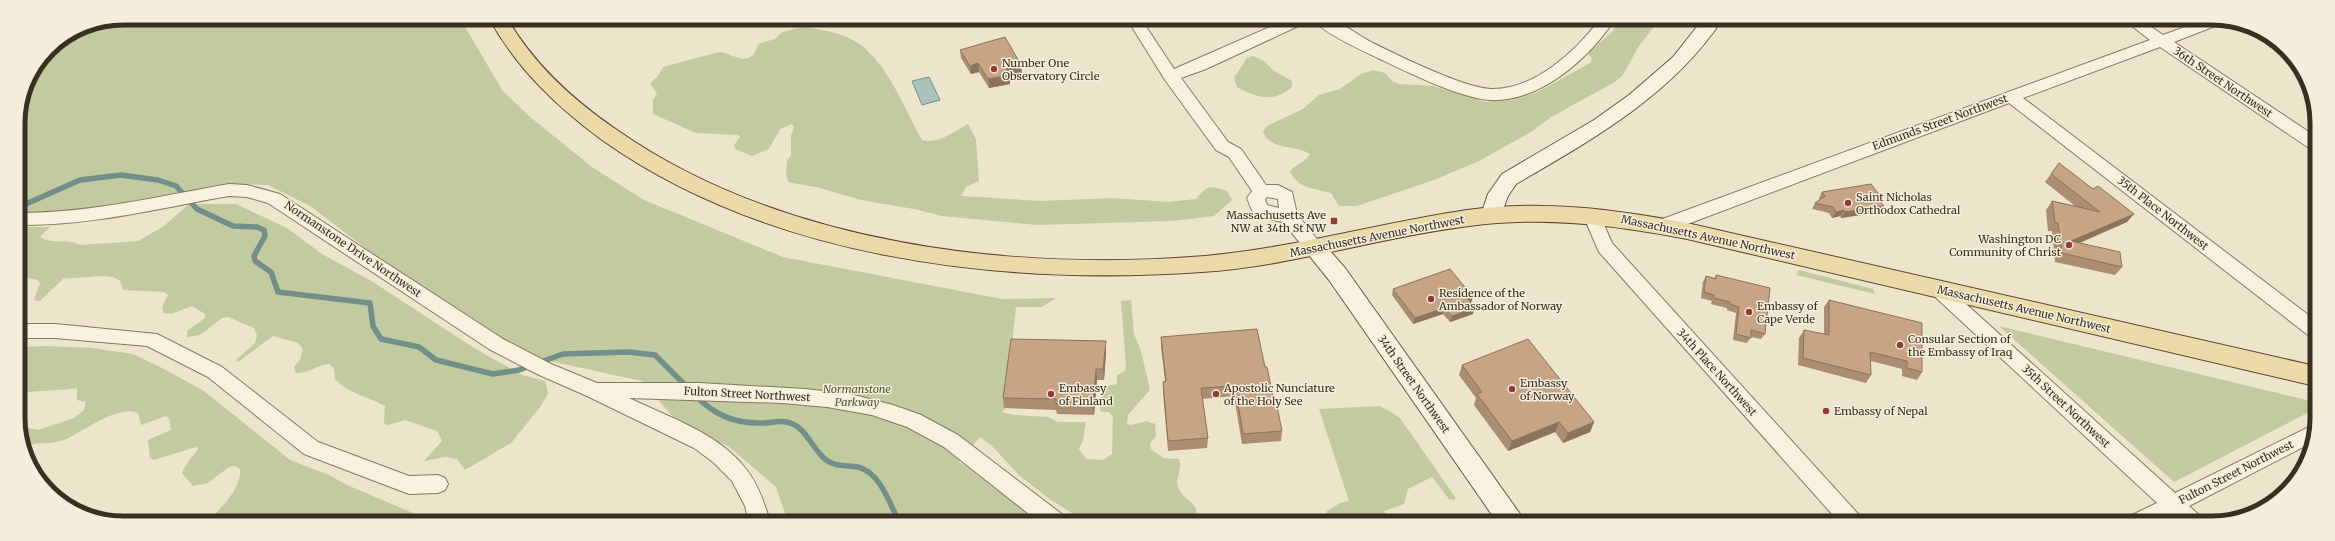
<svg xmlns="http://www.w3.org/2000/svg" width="2335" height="541" font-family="Merriweather,serif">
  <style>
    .green { fill: #c2caa0 }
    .water { fill: #abc1bc; stroke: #728f8a }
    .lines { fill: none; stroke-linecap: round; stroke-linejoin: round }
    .stream { stroke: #728f8a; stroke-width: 5.5 }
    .street-casing { stroke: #887860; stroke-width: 2 }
    .secondary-casing { stroke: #6a5943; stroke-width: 2 }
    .primary-casing { stroke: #574634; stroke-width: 2 }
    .street { fill: #f7f1df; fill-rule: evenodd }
    .secondary { fill: #f7f1df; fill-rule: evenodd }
    .primary { fill: #ebdaa8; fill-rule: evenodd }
    .wall { fill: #ab8d72 }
    .shaded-wall { fill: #8b735c }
    .building { fill: #c7a484; stroke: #8b735c }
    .poi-dot { fill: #933a35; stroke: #f4eedb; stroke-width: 1.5 }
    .labels { text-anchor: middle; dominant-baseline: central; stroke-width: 3; stroke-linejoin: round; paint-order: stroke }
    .poi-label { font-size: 11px; fill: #3a2f23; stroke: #f4eedb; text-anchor: start }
    .street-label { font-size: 11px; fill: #3a2f23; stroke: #f4eedb }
    .park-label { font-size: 11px; font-style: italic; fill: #48552b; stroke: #f4eedb }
    .rim { fill: none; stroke: #3a2f23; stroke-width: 5 }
  </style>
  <rect width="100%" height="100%" fill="#ece4cb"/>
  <path class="green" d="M123,18H460L502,90L529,116L592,167L644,200L783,257L1002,299L1056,298L1042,307H1016L1006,408L1002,412L1014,415L1048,417L1058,422H1086L1083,441L1079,449L1086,459L1103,460L1112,454L1113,417L1109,412H1102L1100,410L1101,391L1106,386L1117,384V375L1125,371L1126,367L1121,301L1131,300L1134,334L1141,351L1150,390L1128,415L1127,424L1131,425L1147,421L1155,424L1156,436L1150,443L1151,449L1163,458L1179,459C1183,469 1175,477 1178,487C1181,497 1192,500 1196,509C1197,513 1197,518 1198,522H1086L1048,498L1019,475L992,446L980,437L959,462L996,484L1044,522H788L776,487L728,446L680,425L642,381L540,359L478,325L385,263L310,206L268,185L232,184L96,211L19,216L18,117L26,83L49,49L83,26Z
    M1620,19H1660L1639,46L1622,76L1615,82L1551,117L1531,132L1479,161L1434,180L1357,206H1339L1331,193C1315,189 1298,188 1290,172C1295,164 1305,163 1310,154C1294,144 1271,151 1263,132L1267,126L1303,109L1319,95L1340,89L1361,74L1373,70L1385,73L1392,81L1399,84L1433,86L1486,102L1512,100L1536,93L1590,63L1592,59L1588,53L1612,32Z
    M803,27C818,29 839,32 853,40C885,57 905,109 922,140C937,145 955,131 968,124L976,139L979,181L966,187L961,196L1040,201L1113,198L1168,202L1196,199C1209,184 1209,186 1227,191L1232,200L1214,216L1172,221L1037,225L942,216L914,209L861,200L816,187L792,183L788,181L786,174L787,161L791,155V136L794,128L792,124L780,129L769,149L752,156L735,149L734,145L740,137L738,135L696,133L653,114V100L657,94L650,83L658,76L663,67L719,52C730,52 741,64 752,56C756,53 756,47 760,43L775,39L782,32Z
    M1253,56L1264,61L1274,71L1292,81V87C1274,103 1257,98 1237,87L1234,78L1247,58Z
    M189,204H236L287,228L322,254L373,282L474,348L522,375L545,381L548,393L541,406L511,443L465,470L457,459L445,457L424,461L442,441L437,431L405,420L388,425L384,424L385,406C367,396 349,394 335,379L334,369L330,364C318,364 308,374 296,373L294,367L300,360L303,349L298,343L273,336L238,362L236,360L255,343L257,336L254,328L228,317L222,318L200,335L187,337V331L205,318V314L192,306L171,314L163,313L162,307L168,295L165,292L123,290C122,288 122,283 120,281C112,271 75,280 64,278L40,301L34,300L40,283L37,280L19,276V227H50L40,237C53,245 67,238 80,245L138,241L164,226Z
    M1799,270L1873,289L1875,294L1796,275Z
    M1999,326L2315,402V409L2174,482Z
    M45,346L92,348L133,354L164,369L204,391L290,460L329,475L347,485L413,513L396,521H212L211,519C222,506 242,488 240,469L235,466L229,467L208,483L193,486L182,473L186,465L198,449L196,447L154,460L150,458L148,440L171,430L169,418L166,416L141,425L138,413C118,404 83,432 64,440C52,444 36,443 23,445L20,439V423L27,428L38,430L74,418L84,410L86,402L77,400V388C58,391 39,390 20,393V347Z
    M1379,406L1388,410L1400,418L1455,497V500L1449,499L1432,477L1408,489L1404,504L1384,511L1387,517L1396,522H1325L1327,511L1340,503L1349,501L1319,409Z"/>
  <path class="water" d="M929,77L940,100L922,105L912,81Z"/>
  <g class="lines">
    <path class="stream" d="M19,207L80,180L121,175L158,180L176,186L197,209L233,226L257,227L264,230L265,236L254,256L255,261L271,272L278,292L370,303L373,326L381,339L419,347L436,360L493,374L519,370L563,354L628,352L655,355L687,387
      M695,395C714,415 735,424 763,423C771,423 779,420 787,422C806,426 812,449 826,460C835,467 847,465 858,467C880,472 890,504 899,522"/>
    <g class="street-casing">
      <path id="street" d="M1127,19H1141L1174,69L1288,19H1309L1307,22L1206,69L1181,78L1228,142L1241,149L1266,185H1278L1292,192L1297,214L1321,244L1324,249L1321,254L1315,256L1309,254L1283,222L1268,219L1253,213L1247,198L1252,191L1229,157L1216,150L1165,80ZM1267,197L1278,199L1279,208L1267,205L1265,199Z
        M1313,19C1318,19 1326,18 1331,19C1342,23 1361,37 1373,43C1399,56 1464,88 1491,89C1534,90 1575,52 1600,19H1615C1589,59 1539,103 1489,100C1458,97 1409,73 1380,59C1365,52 1321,32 1313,19Z
        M2124,20H2141L2163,35L2204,20H2225L2223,23L2174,42L2315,136V150L2309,148L2160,47L2023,98L2315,320V337L2308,335L2009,103L1669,231L1663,232L1657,231L1654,226L1657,221L2150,40Z
        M229,184L247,185L280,194L503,339L551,364L597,383H699L805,389L850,394L893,405L921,415L958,435L1063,515L1066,522H1039L944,447L907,427L872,415L827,407L782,403L629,398C668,417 719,433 746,469C758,484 765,504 770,522H749L745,506L732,481L713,462L694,448L587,396L537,374L489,349L268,203L247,197L229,196C160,208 89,226 19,225V213C90,213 160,196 229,184Z
        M1592,209L1598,211L1612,243L1859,515L1862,522H1839L1599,252L1583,215L1586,211Z
        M1938,282L1944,284L2175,493L2315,424L2313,442L2189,506L2200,516L2203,523H2178L2171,516L2158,523H2127L2130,516L2157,503L1932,294L1929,289L1932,284Z
        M19,324H55L157,334L222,367L318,442L409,476L438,475L445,478L448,484L445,490L438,493L409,494L304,454L208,377L147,346L55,338H19Z"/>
    </g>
    <g class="secondary-casing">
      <path id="secondary" d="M1703,19L1722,20C1671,96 1593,139 1516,184L1508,196L1499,220L1492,223L1485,220L1481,215L1488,194L1502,174L1594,120L1629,95L1673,57Z
        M1315,241L1323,243L1345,268L1520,514L1524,522H1497L1329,280L1304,249L1307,243Z"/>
    </g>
    <g class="primary-casing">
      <path id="primary" d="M489,18H507C534,65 573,100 617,130C780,244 1011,272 1205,256C1294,248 1379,223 1467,210C1540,200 1615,209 1687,223L2315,366V386L1687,239C1615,225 1542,216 1469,226C1379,237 1293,266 1202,272C1001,286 770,259 602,140C556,106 517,69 489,18Z"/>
    </g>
    <use href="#street" class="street"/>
    <use href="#secondary" class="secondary"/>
    <use href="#primary" class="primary"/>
  </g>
  <path class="wall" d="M960,50L1022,74L1010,77V84L989,88L979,72L971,74L961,58Z
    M2051,174L2127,222L2080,243L2122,267L2115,275L2055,262L2052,231H2048L2046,210L2052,201L2075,206L2045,182Z
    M1822,192L1883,200L1881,203L1880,212L1841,218L1840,216L1832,218L1829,213L1812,209L1815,203L1820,200L1819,198Z
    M1716,275L1765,334L1761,339L1751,337L1747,343L1733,340L1736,313L1727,310V308L1711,304L1712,301L1701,298L1703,282L1706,276L1715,278Z
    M1393,289L1471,303L1473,314L1450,322L1443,314L1413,324L1392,295Z
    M1829,300L1922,372L1917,380L1902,376V369L1871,361V375L1866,383L1798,365L1799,338L1804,330L1824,334V307Z
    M1161,337L1265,367L1275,406L1282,431L1281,441L1242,444L1234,396L1202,399L1208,438L1207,448L1168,451L1163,392V382L1165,381L1161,347Z
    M1106,352L1104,380H1097L1094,415L1057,414L1056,410L1004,408L1003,398Z
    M1462,365L1594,422L1590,432L1563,443L1555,432L1508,451L1474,405L1476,398L1459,375Z"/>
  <path class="shaded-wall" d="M978,63L979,72L971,74L970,66Z
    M1021,65L1022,74L1010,77V84L989,88L988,79L1006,69Z
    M1884,206L1880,212L1841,218L1845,212Z
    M1844,210L1840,216L1832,218L1836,212Z
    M2134,214L2127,222L2064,249L2071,241Z
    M1473,297L1471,303L1468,299Z
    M1444,308L1443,314L1413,324L1415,318Z
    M1475,308L1473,314L1450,322L1452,316Z
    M1106,341V352L1104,380L1103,369Z
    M1096,369L1097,380L1094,415L1093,405Z
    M1559,422L1555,432L1508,451L1512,441Z
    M1594,422L1590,432L1563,443L1568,433Z"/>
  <path class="building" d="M1005,37L1021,65L1006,69L1009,75L988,79L978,63L970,66L960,50Z
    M2059,163L2093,189L2098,186L2134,214L2071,241L2120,252L2122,267L2062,253L2058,223L2055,222L2052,201L2100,212L2051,174Z
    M1871,184L1883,200H1879L1884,206L1845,212L1844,210L1836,212L1833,207L1815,203L1825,196L1822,192Z
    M1450,269L1473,297L1468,299L1475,308L1452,316L1444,308L1415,318L1393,289Z
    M1716,275L1770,288L1765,334L1751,330V338L1736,334L1739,307L1730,304V302L1714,298V295L1704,292L1706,276L1716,279Z
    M1829,300L1922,323V372L1907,368V361L1870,352L1871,375L1803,358L1804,330L1829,335Z
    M1257,329L1265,367H1267L1275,406H1277L1282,431L1243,434L1235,386L1201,388L1208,438L1168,441L1163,382L1166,381L1161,337Z
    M1011,339L1106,341L1103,369H1096L1093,405L1056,404V399L1003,398Z
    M1528,339L1594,422L1568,433L1559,422L1512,441L1477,394L1482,392L1462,365Z"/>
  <g class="poi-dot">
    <circle cx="994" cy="69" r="4"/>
    <circle cx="1848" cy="203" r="4"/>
    <rect x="1330" y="217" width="8" height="8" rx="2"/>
    <circle cx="2069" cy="245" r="4"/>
    <circle cx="1431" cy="299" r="4"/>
    <circle cx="1749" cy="312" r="4"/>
    <circle cx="1900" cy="345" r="4"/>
    <circle cx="1512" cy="389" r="4"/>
    <circle cx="1051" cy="394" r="4"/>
    <circle cx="1216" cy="394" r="4"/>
    <circle cx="1826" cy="411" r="4"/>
  </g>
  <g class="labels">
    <g class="poi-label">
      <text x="1002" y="63">Number One<tspan x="1002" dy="13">Observatory Circle</tspan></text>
      <text x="1856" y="197">Saint Nicholas<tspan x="1856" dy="13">Orthodox Cathedral</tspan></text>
      <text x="1326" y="215" text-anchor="end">Massachusetts Ave<tspan x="1326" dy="13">NW at 34th St NW</tspan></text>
      <text x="2061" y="239" text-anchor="end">Washington DC<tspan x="2061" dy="13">Community of Christ</tspan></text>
      <text x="1439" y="293">Residence of the<tspan x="1439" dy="13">Ambassador of Norway</tspan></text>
      <text x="1757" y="306">Embassy of<tspan x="1757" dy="13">Cape Verde</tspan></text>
      <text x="1908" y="339">Consular Section of<tspan x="1908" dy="13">the Embassy of Iraq</tspan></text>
      <text x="1520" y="383">Embassy<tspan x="1520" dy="13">of Norway</tspan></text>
      <text x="1059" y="388">Embassy<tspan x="1059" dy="13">of Finland</tspan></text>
      <text x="1224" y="388">Apostolic Nunciature<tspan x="1224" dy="13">of the Holy See</tspan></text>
      <text x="1834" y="411">Embassy of Nepal</text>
    </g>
    <g class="street-label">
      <text transform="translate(2223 82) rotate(34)">36th Street Northwest</text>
      <text transform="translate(1940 122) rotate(-20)">Edmunds Street Northwest</text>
      <text transform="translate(2163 213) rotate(38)">35th Place Northwest</text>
      <text transform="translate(1377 236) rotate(-11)">Massachusetts Avenue Northwest</text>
      <text transform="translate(1708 237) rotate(12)">Massachusetts Avenue Northwest</text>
      <text transform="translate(353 249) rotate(34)">Normanstone Drive Northwest</text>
      <text transform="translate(2024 309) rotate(13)">Massachusetts Avenue Northwest</text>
      <text transform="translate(1717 372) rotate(48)">34th Place Northwest</text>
      <text transform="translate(1414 384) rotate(55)">34th Street Northwest</text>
      <text transform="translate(747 394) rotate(3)">Fulton Street Northwest</text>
      <text transform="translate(2066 406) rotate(43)">35th Street Northwest</text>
      <text transform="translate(2236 472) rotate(-27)">Fulton Street Northwest</text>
    </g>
    <g class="park-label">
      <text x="857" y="389">Normanstone<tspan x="857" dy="13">Parkway</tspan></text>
    </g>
  </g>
  <path d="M0 0H2335V541H0ZM123 25H2212A98 98 0 0 1 2310 123V418A98 98 0 0 1 2212 516H123A98 98 0 0 1 25 418V123A98 98 0 0 1 123 25Z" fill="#f4eedb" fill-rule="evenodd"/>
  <path class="rim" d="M123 25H2212A98 98 0 0 1 2310 123V418A98 98 0 0 1 2212 516H123A98 98 0 0 1 25 418V123A98 98 0 0 1 123 25Z"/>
</svg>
